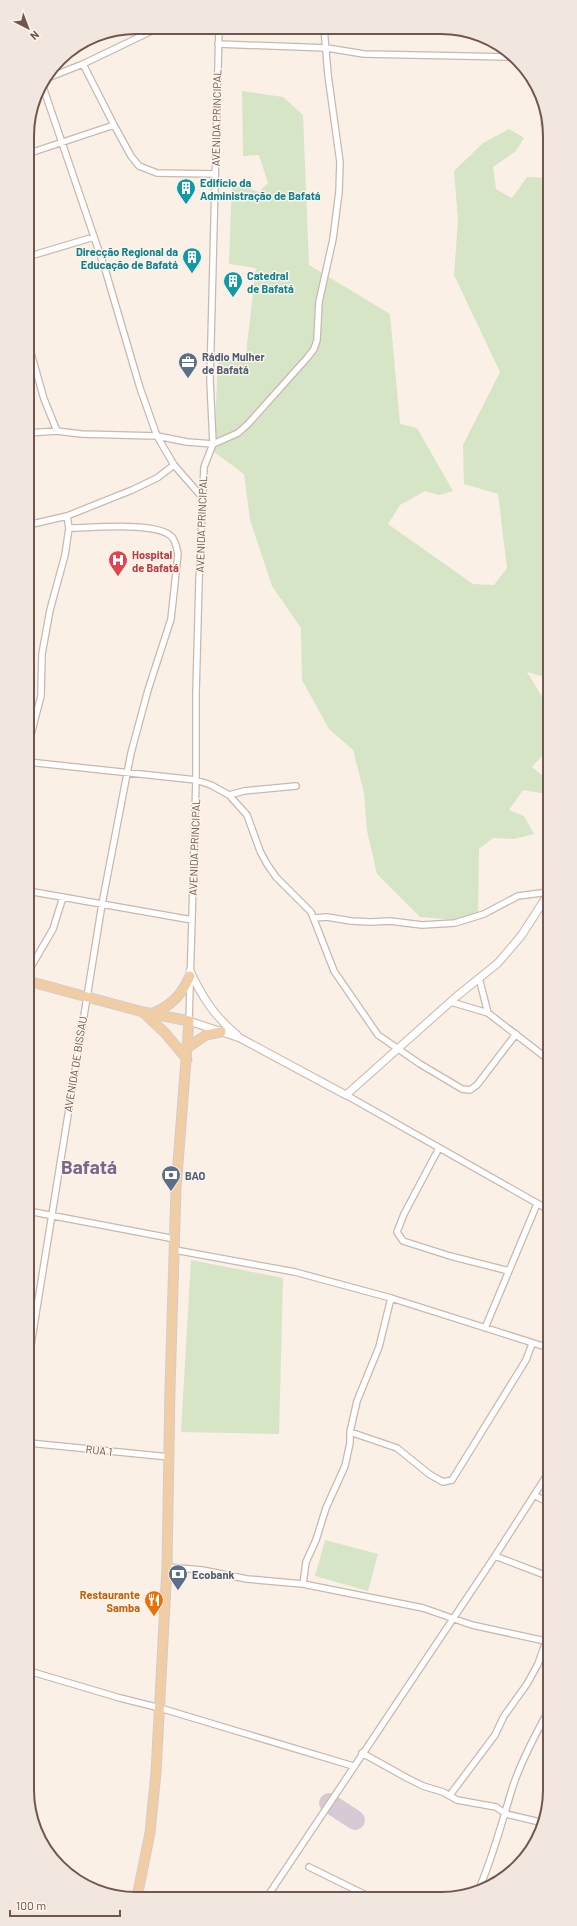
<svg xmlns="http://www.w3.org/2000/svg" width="577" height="1926" font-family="Barlow,sans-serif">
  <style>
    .green { fill: #d6e5c6 }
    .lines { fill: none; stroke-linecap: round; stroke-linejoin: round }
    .taxiway { stroke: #d6cbd4; stroke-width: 20 }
    .minor-casing { stroke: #cab7ad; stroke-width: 8 }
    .tertiary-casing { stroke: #cab7ad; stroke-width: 9 }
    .primary-casing { stroke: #d4ccca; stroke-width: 11 }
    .minor { stroke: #fff; stroke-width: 5.5 }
    .tertiary { stroke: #fff; stroke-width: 7 }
    .primary { stroke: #f1cda5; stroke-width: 9 }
    .labels { text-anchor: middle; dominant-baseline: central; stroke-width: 3; stroke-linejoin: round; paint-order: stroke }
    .street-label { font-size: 11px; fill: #70564e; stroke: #fdf4eb }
    .culture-label { font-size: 11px; font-weight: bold; fill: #0d838f; stroke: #fdf4eb; text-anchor: start }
    .service-label { font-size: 11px; font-weight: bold; fill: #4e5e75; stroke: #fdf4eb; text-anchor: start }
    .health-label { font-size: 11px; font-weight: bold; fill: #be3a42; stroke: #fdf4eb; text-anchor: start }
    .food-label { font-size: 11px; font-weight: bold; fill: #c56008; stroke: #fdf4eb; text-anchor: end }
    .town-label { font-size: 19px; font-weight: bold; fill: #7b668c; stroke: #fdf4eb }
    .rim { fill: none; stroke: #70564e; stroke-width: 2 }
  </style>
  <rect width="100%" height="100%" fill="#faf0e6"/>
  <path class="green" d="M242,91L283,97L303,115L309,265L390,314L400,424L417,428L453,491L439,495L425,491L400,505L388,524L473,584L494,585L507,568L498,494L464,484L463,445L500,372L454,275L458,220L454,171L483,143L509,129L524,138L516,151L493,167L496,189L512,198L527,177L548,178L549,674L545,677L527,672L549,708V748L532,767L549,781L546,794L523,790L509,810L524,816L534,834L514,839L493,838L479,849L478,917L457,920L420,917L377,874L367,831L364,793L353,750L329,729L302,680L301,628L272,586L250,520L244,474L214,452L218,358L245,362L256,268L229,264L232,182L259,192L268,183L259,155L243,156Z
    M543,105L548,115V135L540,126Z
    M191,1260L283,1278L279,1434L181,1432Z
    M325,1540L378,1554L368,1591L315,1576Z"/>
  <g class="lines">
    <path class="taxiway" d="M329,1803L355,1820"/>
    <g class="minor-casing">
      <path id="minor" d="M139,27L142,34
        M218,44L327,48L364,54L515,57
        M83,64L114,125L131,156L139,166L157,173L215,174
        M45,79L83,64L160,27
        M42,84L105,269L140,388L157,436L174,465L202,497
        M27,154L114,125
        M27,257L94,237
        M27,339L44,399L57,431
        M28,433L57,431L81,434L157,436L187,442L213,444L238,433L248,424L307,358L314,349L317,340L319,302L333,239L339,192L340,162L328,75L324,28
        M28,525L67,516L132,490L157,478L174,465
        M28,746L41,696L42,654L50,610L65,555L69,528
        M28,762L196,780L211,785L229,795L247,815L260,851L267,864L276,877L311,912L334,971L378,1035L420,1064L462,1089L470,1090L477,1085L516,1034
        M229,795L244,791L296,786
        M28,891L192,920
        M314,918L327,917L351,921L371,922L390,921L422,925L455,923L484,914L518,896L549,892
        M28,972L53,929L63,897
        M479,978L488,1013
        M451,1002L488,1013L549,1060
        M189,1021L196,780V693L199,581L204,467L213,444L210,380L219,28
        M346,1095L549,1210
        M439,1148L404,1214L397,1232L403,1241L450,1256L509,1271
        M28,1211L175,1239
        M175,1250L295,1272L391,1298L549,1348
        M485,1328L537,1204
        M29,1357L102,904L131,753L148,690L171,619L178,554C177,549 176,542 172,537C157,521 92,528 69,528L67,516
        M350,1432L397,1448L429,1474L443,1482L452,1480L526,1360L532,1344
        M29,1443L169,1457
        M534,1495L549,1503
        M495,1556L550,1577
        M167,1567L202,1570L247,1579L303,1584L423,1608L472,1625L550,1642
        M303,1584L306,1562L316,1540L326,1508L345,1466L350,1443V1432L357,1401L379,1347L391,1298
        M29,1671L120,1698L160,1708L353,1766
        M362,1753L407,1778L423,1786L443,1792L457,1800L496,1807L506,1814L544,1823
        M450,1795L495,1735L504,1716L527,1684L538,1664L546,1641
        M309,1867L370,1897
        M478,1891C493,1858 502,1821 513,1786C522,1759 536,1733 550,1708
        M267,1897L495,1556L549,1472"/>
    </g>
    <g class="tertiary-casing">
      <path id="tertiary" d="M190,971C202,997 215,1017 237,1035
        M189,1021L240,1038L346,1095L457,996L498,963L521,936L549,893"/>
    </g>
    <g class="primary-casing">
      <path id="primary" d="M28,981L143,1012L189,1021L176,1189L170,1388L167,1567L156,1772L150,1833L137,1897
        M144,1013L165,1033L187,1059
        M151,1014C171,1006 181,996 190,976
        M187,1048L206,1035L221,1032"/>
    </g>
    <use href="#minor" class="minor"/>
    <use href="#tertiary" class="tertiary"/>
    <use href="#primary" class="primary"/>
  </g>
  <defs>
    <g id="building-pin" transform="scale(1)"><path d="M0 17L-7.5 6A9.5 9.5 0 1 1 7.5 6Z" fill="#0f9aa8" stroke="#fdf4eb"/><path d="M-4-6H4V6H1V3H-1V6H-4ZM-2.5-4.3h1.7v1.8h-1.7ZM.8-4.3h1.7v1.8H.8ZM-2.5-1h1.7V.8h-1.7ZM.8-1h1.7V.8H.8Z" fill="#fff"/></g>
    <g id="office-pin" transform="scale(1)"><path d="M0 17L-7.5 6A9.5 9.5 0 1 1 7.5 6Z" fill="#5c6f8a" stroke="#fdf4eb"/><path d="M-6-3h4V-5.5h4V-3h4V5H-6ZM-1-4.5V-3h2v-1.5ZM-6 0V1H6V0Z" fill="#fff"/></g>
    <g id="hospital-pin" transform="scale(1)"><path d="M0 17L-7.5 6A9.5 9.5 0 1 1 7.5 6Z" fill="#e0444e" stroke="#fdf4eb"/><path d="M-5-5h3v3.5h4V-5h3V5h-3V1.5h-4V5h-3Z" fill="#fff"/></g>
    <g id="bank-pin" transform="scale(1)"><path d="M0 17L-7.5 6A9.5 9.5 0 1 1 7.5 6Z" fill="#5c6f8a" stroke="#fdf4eb"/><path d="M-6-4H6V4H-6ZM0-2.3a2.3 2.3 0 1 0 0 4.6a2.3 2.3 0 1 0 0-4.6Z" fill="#fff"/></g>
    <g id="restaurant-pin" transform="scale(1)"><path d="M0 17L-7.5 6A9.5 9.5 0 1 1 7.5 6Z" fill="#e8710a" stroke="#fdf4eb"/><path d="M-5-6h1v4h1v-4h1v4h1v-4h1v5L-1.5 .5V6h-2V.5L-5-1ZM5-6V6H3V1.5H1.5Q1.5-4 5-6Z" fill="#fff"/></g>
  </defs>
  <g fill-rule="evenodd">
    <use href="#building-pin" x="186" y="188"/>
    <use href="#building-pin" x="192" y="257"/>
    <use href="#building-pin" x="233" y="281"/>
    <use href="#office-pin" x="188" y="362"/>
    <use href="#hospital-pin" x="118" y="560"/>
    <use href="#bank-pin" x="171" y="1175"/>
    <use href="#bank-pin" x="178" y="1574"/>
    <use href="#restaurant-pin" x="154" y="1600"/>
  </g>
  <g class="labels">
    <g class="street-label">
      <text transform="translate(216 118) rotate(-89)">AVENIDA PRINCIPAL</text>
      <text transform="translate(201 524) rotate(-88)">AVENIDA PRINCIPAL</text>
      <text transform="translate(194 847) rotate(-88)">AVENIDA PRINCIPAL</text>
      <text transform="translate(75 1064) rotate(-81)">AVENIDA DE BISSAU</text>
      <text transform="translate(99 1450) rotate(6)">RUA 1</text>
    </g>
    <g class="culture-label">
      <text x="200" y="182">Edifício da<tspan x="200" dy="13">Administração de Bafatá</tspan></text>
      <text x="178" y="251" text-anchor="end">Direcção Regional da<tspan x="178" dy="13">Educação de Bafatá</tspan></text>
      <text x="247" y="275">Catedral<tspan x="247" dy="13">de Bafatá</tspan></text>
    </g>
    <g class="service-label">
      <text x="202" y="356">Rádio Mulher<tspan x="202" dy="13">de Bafatá</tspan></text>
      <text x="185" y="1175">BAO</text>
      <text x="192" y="1574">Ecobank</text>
    </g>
    <g class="health-label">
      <text x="132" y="554">Hospital<tspan x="132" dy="13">de Bafatá</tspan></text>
    </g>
    <g class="food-label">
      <text x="140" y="1594">Restaurante<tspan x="140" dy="13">Samba</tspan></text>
    </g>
    <g class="town-label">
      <text x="89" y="1166">Bafatá</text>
    </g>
  </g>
  <path d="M0 0H577V1926H0ZM136 34H441A102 102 0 0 1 543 136V1790A102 102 0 0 1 441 1892H136A102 102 0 0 1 34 1790V136A102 102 0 0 1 136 34Z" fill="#f2e7de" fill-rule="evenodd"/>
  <path class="rim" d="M136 34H441A102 102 0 0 1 543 136V1790A102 102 0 0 1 441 1892H136A102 102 0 0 1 34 1790V136A102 102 0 0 1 136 34Z"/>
  <g transform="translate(28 28) rotate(138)" stroke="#fdf4eb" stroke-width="3" paint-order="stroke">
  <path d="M0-3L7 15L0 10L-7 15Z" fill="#70564e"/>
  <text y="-6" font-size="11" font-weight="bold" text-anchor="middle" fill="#70564e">N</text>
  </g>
  <path d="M10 1910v6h110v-6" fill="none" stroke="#70564e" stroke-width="2"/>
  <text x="16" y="1910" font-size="12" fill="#70564e" stroke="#fdf4eb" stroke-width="3" paint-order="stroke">100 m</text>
</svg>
